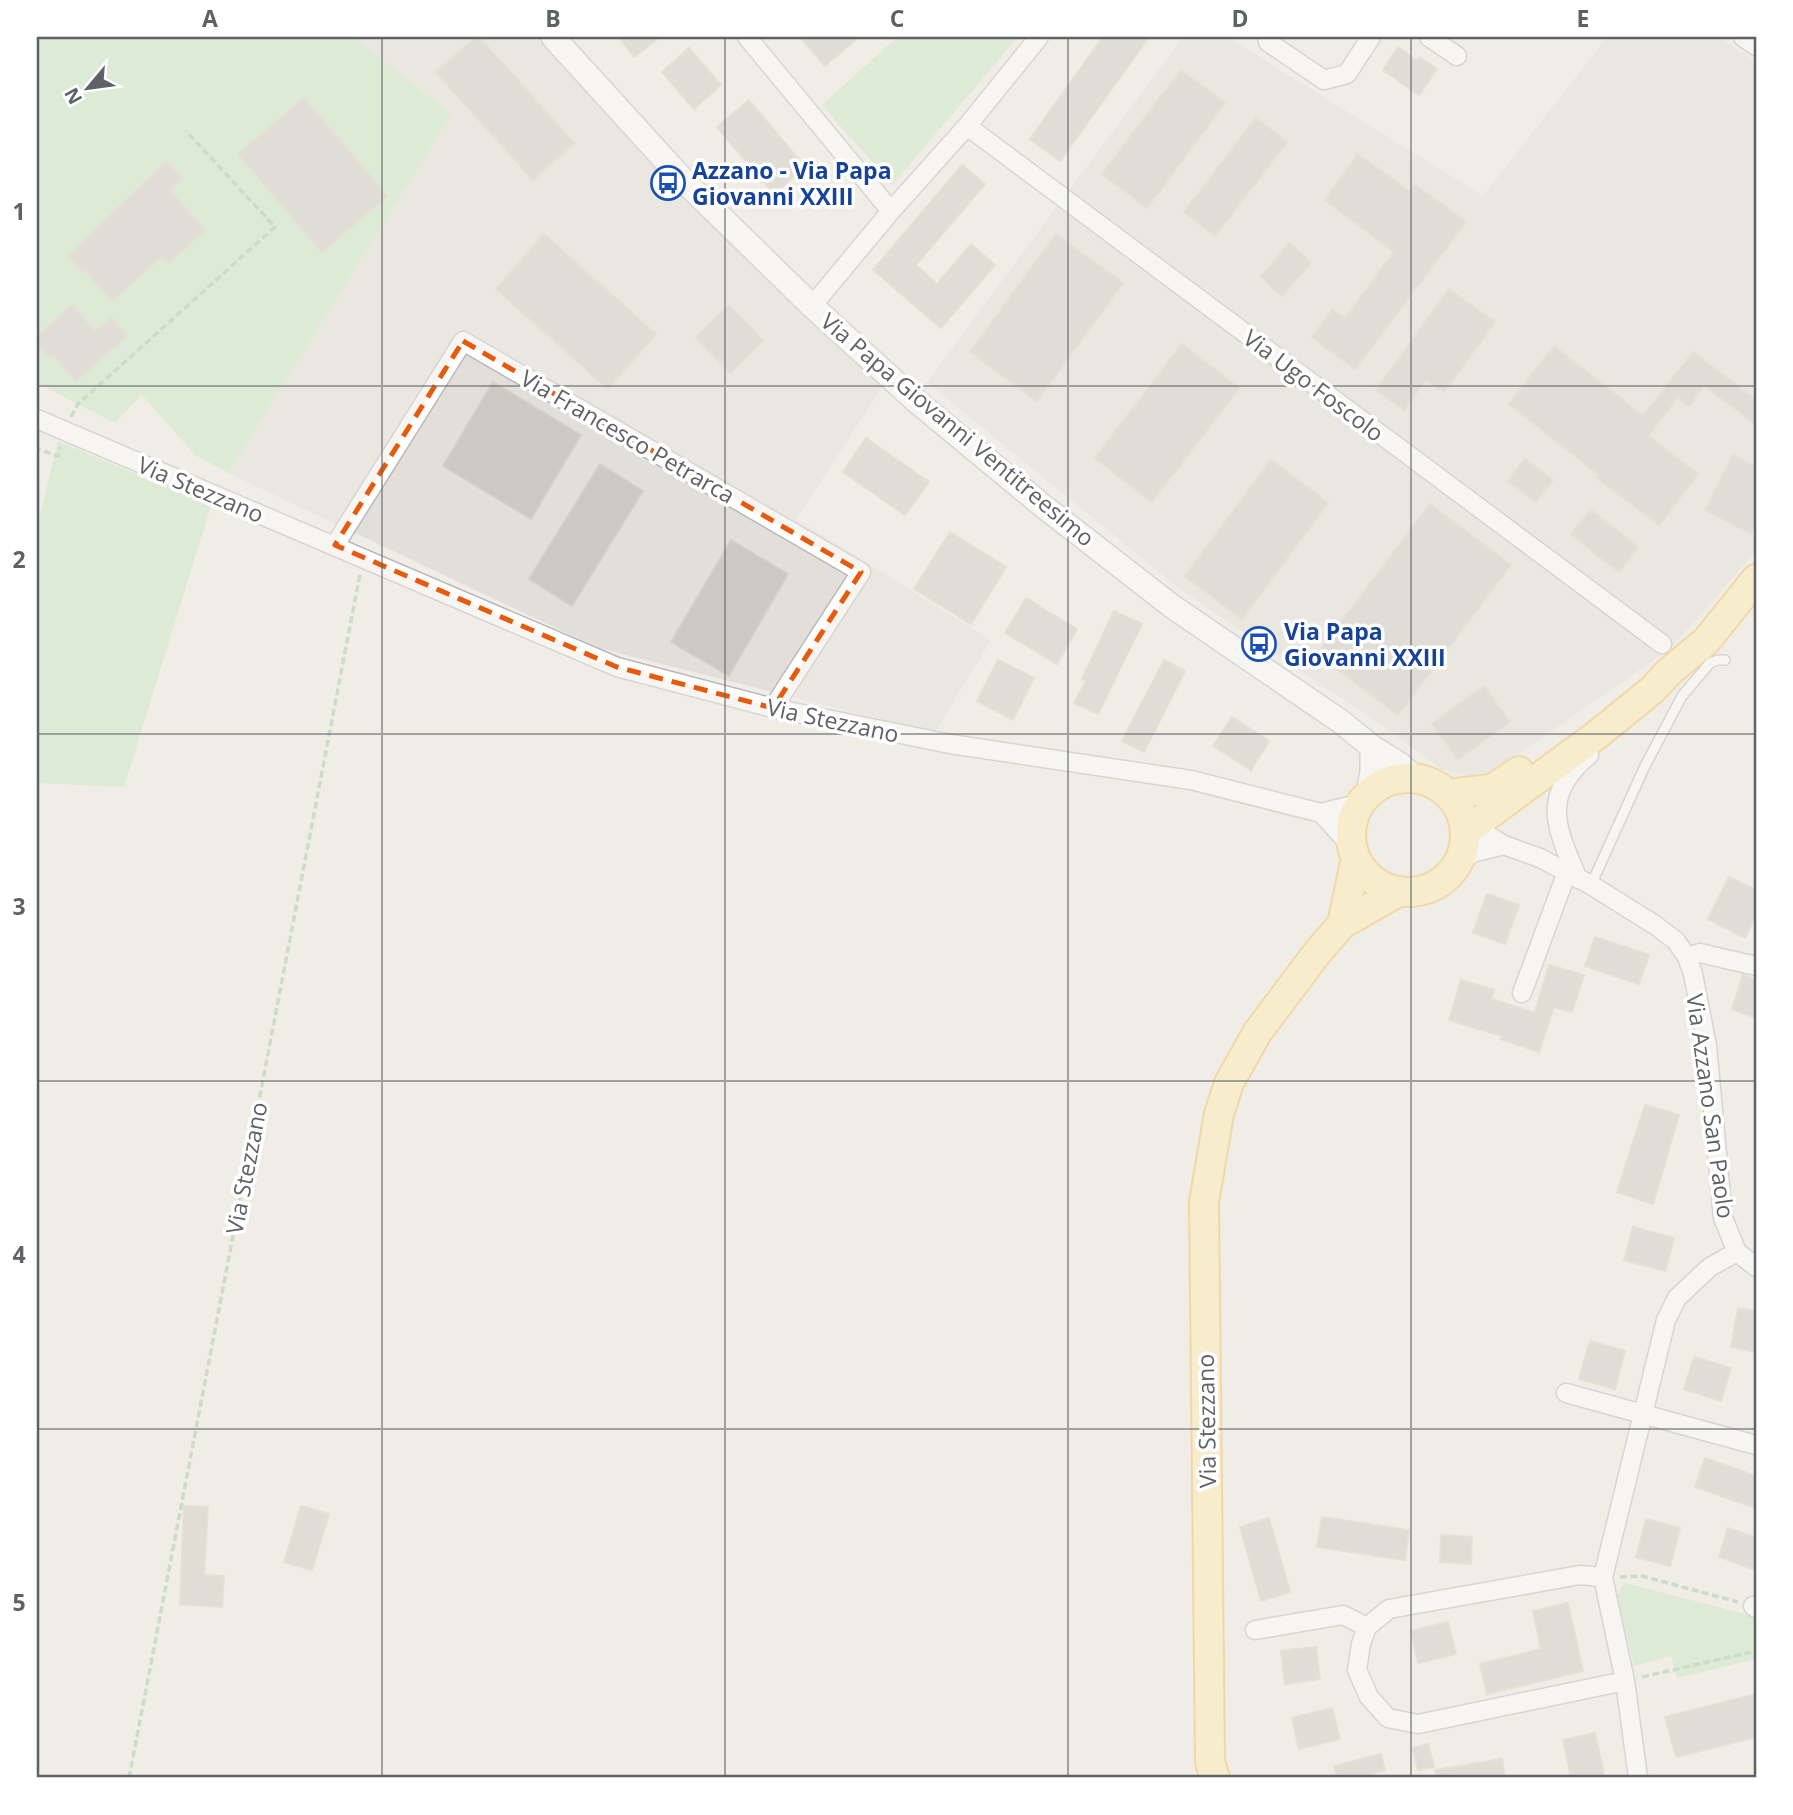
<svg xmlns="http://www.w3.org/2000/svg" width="1793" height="1815" font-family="'Open Sans',sans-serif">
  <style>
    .industrial { fill: #e2dfdb }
    .green { fill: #c6e7c3 }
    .building { fill: #ccc8c3; stroke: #d5cfc5; stroke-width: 2 }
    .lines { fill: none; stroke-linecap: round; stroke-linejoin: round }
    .service-casing { stroke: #b7b9bd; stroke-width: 12 }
    .minor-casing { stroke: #b7b9bd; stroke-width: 21 }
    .tertiary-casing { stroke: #b7b9bd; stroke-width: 26 }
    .primary-casing { stroke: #f0be5f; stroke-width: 32 }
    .path { stroke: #9dc8a6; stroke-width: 3.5; stroke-dasharray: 7 3.5; stroke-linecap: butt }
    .service { stroke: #fff; stroke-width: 9 }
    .minor { stroke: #fff; stroke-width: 18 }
    .tertiary { stroke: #fff; stroke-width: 23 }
    .primary { stroke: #feecad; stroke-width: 28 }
    .marked { fill: none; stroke: #e8590c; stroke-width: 5; stroke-dasharray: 14 9; stroke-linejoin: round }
    .grid { fill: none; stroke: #5e6266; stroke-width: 2; stroke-opacity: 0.55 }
    .labels { text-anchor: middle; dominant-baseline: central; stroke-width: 7; stroke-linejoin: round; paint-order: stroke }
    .transit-label { font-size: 23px; font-weight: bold; fill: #164399; stroke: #fff; text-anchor: start }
    .street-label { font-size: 23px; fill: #5e6266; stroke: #fff }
    .neatline { fill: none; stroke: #5e6266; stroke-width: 2.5 }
    .grid-label { font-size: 23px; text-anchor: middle; font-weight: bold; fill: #5e6266 }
  </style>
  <rect width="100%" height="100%" fill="#f0ede6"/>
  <path class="industrial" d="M354,37H543L884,385L796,519L991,640L935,733L598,648L228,473L452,114Z
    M1183,37H1227L1483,196L1607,37H1718L1756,62V551L1671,648L1491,773L1468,776L1441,769L1380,724L1181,590L927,382Z"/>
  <path class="green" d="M37,37H354L452,114L228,473L195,455L142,395L115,423L37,383Z
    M897,37H1018L892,185L822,105Z
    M58,441L211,506L124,787L37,783V528Z
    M1625,1583L1753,1616L1756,1624V1659L1677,1678L1671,1656L1634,1666L1617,1595Z"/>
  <path class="building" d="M476,37H479L574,143L533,180L436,72Z
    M619,37H660L634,57Z
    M800,37H859L825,66Z
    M1103,37H1149L1060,161L1030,139Z
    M1398,47L1417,61L1419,57L1437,69L1419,95L1383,70Z
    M689,48L721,85L694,109L662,72Z
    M1181,70L1225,103L1147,208L1102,174Z
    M304,98L387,196L322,252L238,154Z
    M749,100L805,167L774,194L717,127Z
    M1256,118L1287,142L1215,236L1184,212Z
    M1358,154L1409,191L1414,184L1466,222L1355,369L1312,337L1333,309L1345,318L1394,252L1325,200Z
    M166,162L182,178L169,190L205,230L169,263L162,256L112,301L85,270L83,272L68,256Z
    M962,165L985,184L916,265L937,284L971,244L995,265L941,328L873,270Z
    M544,234L656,334L608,389L496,289Z
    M1056,234L1123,283L1037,401L970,352Z
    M1289,243L1311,262L1282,296L1261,277Z
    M1449,289L1495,322L1444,392L1426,380L1404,410L1376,390Z
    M72,305L95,331L111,318L127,336L76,381L53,355L50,358L37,343V337Z
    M729,305L763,341L730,373L696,338Z
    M1182,344L1239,388L1152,502L1095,458Z
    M1554,346L1643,416L1693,352L1756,400V425L1704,385L1689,406L1678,397L1648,436L1698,474L1659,525L1597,478L1599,475L1509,404Z
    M493,382L581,435L531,519L443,466Z
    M866,438L929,482L905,515L843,472Z
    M1733,455L1756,467V523L1751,534L1705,510Z
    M1525,459L1553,480L1536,502L1508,481Z
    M1271,460L1328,503L1242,619L1185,576Z
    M600,464L643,491L572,606L529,579Z
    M1430,504L1511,565L1398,715L1317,654Z
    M1591,510L1638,547L1619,572L1571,534Z
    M950,532L1006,567L971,624L914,589Z
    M731,540L788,574L729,676L671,642Z
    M1026,598L1077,629L1057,664L1005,633Z
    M1114,611L1142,624L1098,714L1074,703L1086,681L1082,679Z
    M998,660L1034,678L1013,720L977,701Z
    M1164,660L1185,671L1144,752L1122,741Z
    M1484,686L1510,722L1458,759L1432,724Z
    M1232,717L1269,741L1251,770L1213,746Z
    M1729,877L1756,890V915L1745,938L1708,919Z
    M1487,894L1519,905L1505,944L1473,933Z
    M1595,937L1649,955L1639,984L1585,966Z
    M1549,965L1584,975L1572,1012L1554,1007L1539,1052L1501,1039L1502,1036L1449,1020L1461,980L1494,990L1492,999L1535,1013Z
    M1743,975L1756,980V1018L1732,1009Z
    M1645,1105L1679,1115L1653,1204L1617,1192Z
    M1633,1227L1674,1238L1665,1271L1624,1260Z
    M1738,1308L1756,1311V1352L1731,1347Z
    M1590,1341L1625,1351L1615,1389L1579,1379Z
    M1694,1357L1731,1368L1721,1401L1684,1389Z
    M1705,1458L1756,1476V1508L1695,1487Z
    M184,1506L208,1507L204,1575L224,1576L222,1607L180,1604Z
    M301,1506L329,1514L312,1570L284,1562Z
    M1322,1517L1409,1530L1405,1560L1317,1547Z
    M1269,1518L1290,1592L1261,1601L1240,1527Z
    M1646,1519L1680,1528L1670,1566L1636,1557Z
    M1728,1528L1756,1538V1570L1719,1557Z
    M1441,1535L1472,1537L1471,1564L1440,1562Z
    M1568,1603L1583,1671L1487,1694L1480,1664L1541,1649L1533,1611Z
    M1448,1622L1456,1654L1418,1663L1411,1631Z
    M1316,1647L1320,1679L1285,1684L1281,1651Z
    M1756,1694V1737L1676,1757L1665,1717Z
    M1332,1708L1340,1739L1299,1749L1292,1718Z
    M1595,1733L1604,1774L1587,1778H1571L1563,1740Z
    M1428,1744L1434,1767L1418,1770L1412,1748Z
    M1381,1754L1385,1770L1356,1778H1337L1334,1766Z
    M1502,1759L1505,1778H1436L1435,1770Z"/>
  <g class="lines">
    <g class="service-casing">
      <path id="service" d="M1591,885L1644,768L1682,696L1710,663L1718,660H1725"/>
    </g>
    <g class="minor-casing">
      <path id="minor" d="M747,37L891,211
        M1267,37L1268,42L1324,80L1347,74L1371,37
        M1429,37L1457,56
        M1743,37L1756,46
        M967,126L1662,644
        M812,306L891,211L967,126L1039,37
        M37,419L617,667L773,708L950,744L1191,780L1321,813L1361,803
        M335,545L463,341L861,572L773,708
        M1321,813L1353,848
        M1465,836L1484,833L1504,845L1540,858L1591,885L1655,925L1676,941L1687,957L1693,974L1707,1045L1723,1218L1737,1252L1756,1267
        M1457,866L1472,853L1504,845
        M1578,879C1557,829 1539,796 1589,755
        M1687,957L1700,953L1756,966
        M1522,993L1567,872
        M1566,1393L1756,1445
        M1603,1577L1580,1575L1389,1609L1367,1627L1361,1644L1357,1670L1369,1697L1388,1718L1418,1724L1625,1681
        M1753,1606L1756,1608
        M1255,1630L1343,1615L1367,1627
        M1638,1778L1625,1681L1603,1577L1666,1320L1677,1298L1710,1267L1737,1252"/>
    </g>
    <g class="tertiary-casing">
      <path id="tertiary" d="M553,37L685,182L812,306L915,400L1043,506L1173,607L1340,721L1372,747L1401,765L1416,779
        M1368,795L1372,771V747"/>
    </g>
    <g class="primary-casing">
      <path id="primary" d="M1351 835a57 57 0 1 1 114 0a57 57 0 1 1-114 0Z
        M1448,794L1492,789L1519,771
        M1465,832L1598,734L1652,690L1670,671L1706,641L1756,579
        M1342,924L1356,858
        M1215,1778L1210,1762L1204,1202L1219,1114L1229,1083L1257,1033L1317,953L1342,924L1398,892"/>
    </g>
    <path class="path" d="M71,417L78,404L275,227L186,131
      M37,453L38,449L58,456L60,447
      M1620,1577L1642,1576L1738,1602
      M1642,1677L1756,1651
      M129,1778L360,574"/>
    <use href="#service" class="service"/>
    <use href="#minor" class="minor"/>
    <use href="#tertiary" class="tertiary"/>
    <use href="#primary" class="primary"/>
  </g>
  <path d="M0 0H1793V1815H0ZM463,341L861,572L773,708L617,667L335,545Z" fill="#f0ede6" fill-opacity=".55" fill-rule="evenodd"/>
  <path class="marked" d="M463,341L861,572L773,708L617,667L335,545Z"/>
  <path class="grid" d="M382,37V1778M725,37V1778M1068,37V1778M1411,37V1778M37,386H1756M37,734H1756M37,1081H1756M37,1429H1756"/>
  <defs>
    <g id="bus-ring" transform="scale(1.75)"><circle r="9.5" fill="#fff" stroke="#1a4fb4" stroke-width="1.5"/><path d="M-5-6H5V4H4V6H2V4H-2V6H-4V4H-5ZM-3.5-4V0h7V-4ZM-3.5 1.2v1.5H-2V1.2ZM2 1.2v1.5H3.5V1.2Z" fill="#1a4fb4"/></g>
  </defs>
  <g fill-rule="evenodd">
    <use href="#bus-ring" x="668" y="183"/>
    <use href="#bus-ring" x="1259" y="644"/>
  </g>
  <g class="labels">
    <g class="transit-label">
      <text x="692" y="170">Azzano - Via Papa<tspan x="692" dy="26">Giovanni XXIII</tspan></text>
      <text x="1284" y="631">Via Papa<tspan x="1284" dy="26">Giovanni XXIII</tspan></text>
    </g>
    <g class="street-label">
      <text transform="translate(1314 385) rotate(37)">Via Ugo Foscolo</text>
      <text transform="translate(958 429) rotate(40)">Via Papa Giovanni Ventitreesimo</text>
      <text transform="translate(628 436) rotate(30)">Via Francesco Petrarca</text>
      <text transform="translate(201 489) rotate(23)">Via Stezzano</text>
      <text transform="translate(833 720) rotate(12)">Via Stezzano</text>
      <text transform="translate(1711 1106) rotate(82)">Via Azzano San Paolo</text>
      <text transform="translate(246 1168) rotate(-79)">Via Stezzano</text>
      <text transform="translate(1206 1421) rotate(-91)">Via Stezzano</text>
    </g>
  </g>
  <rect width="1793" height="1815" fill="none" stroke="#ffffff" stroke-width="77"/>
  <g transform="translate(88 88) rotate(241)" stroke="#ffffff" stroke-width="5" paint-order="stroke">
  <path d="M0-5L12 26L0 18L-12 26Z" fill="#5e6266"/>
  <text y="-10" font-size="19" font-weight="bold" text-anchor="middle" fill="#5e6266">N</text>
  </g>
  <rect x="38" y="38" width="1717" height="1738" class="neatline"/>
  <g class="grid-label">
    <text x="210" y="27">A</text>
    <text x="553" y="27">B</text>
    <text x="897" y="27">C</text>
    <text x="1240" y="27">D</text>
    <text x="1583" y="27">E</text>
    <text x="19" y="220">1</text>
    <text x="19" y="568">2</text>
    <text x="19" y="915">3</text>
    <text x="19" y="1263">4</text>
    <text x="19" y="1611">5</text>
  </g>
</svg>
